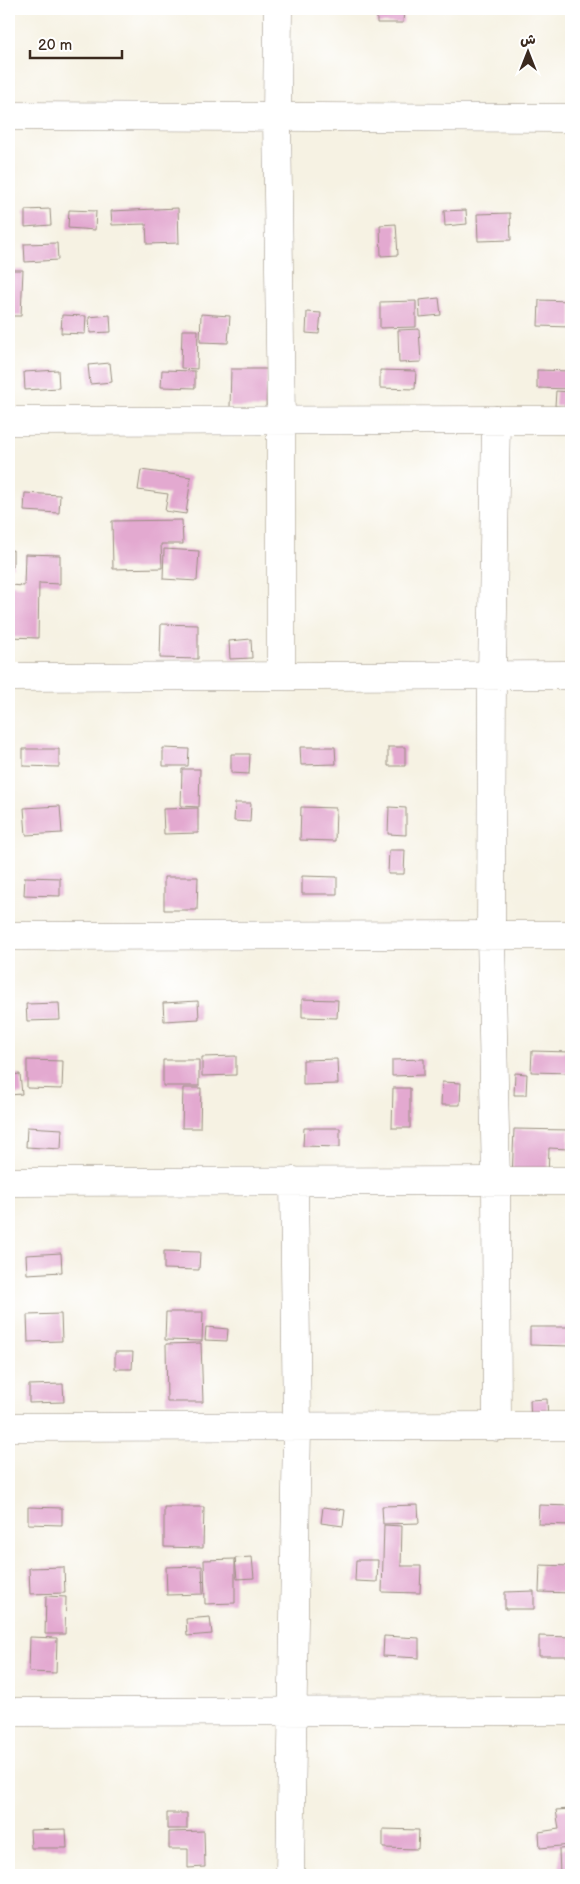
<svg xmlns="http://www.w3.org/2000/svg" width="580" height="1884" font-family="'Balsamiq Sans','Playpen Sans Arabic',sans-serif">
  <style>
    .building { fill: #e3a9d0 }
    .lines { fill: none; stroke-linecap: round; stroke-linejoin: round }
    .minor-casing { stroke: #988e80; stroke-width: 29 }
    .tertiary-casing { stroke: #988e80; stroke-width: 29 }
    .minor { stroke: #fff; stroke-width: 28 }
    .tertiary { stroke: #fff; stroke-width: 28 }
  </style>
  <rect width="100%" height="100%" fill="#fff"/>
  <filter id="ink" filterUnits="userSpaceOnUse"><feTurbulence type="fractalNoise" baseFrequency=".02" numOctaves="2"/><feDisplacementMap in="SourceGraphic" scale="10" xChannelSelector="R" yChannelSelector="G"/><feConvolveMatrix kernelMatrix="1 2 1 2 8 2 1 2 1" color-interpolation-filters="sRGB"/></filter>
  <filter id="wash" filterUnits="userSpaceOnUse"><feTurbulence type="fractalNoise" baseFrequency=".0096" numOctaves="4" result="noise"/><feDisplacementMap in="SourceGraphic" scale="20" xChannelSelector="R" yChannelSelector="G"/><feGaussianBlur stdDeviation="1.12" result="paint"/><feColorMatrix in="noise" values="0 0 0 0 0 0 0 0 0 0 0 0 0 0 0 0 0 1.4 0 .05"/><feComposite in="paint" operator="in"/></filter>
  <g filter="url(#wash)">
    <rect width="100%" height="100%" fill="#f6f2e3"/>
    <g id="blocks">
      <path class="building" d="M377,9H404L403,23H377Z
        M178,208L179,243L147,244L146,224L112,225L111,211Z
        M9,209H14L13,229L9,228Z
        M50,209L51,225L25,227V210Z
        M69,210L96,211L95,230L68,228Z
        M466,210L467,224L445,226L444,211Z
        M510,213L511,240L478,241L477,214Z
        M396,224L398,255L381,256L380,225Z
        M57,243L58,260L25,262L24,244Z
        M9,270H23L21,316H9Z
        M439,298L441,315L420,317L419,300Z
        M539,300L571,301V327L538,326Z
        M416,301V327L380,328V302Z
        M307,312L321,313L319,334L306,333Z
        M201,314L230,316L228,343L200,342Z
        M62,315L86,316L85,334L61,333Z
        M110,315L111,332L90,333L89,317Z
        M419,329L421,362L399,363L398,330Z
        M182,330H198L197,369L181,368Z
        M110,363L112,382L90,384L88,365Z
        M231,369H267L266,408L230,407Z
        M58,370L59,388L25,390L24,372Z
        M162,370L195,371V388L161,387Z
        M380,370L416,371L415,389L380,388Z
        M537,370L571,371V389L537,388Z
        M556,391L571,392V407L555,406Z
        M141,470L191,477L186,514L165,511L168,494L138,490Z
        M25,493L60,495L59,513L24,511Z
        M182,520L183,544H161L162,568L113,569L112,521Z
        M164,549L199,551L197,581L163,579Z
        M13,550V567H9V551Z
        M25,554L60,555V584L39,583L38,638L9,637V585L24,586Z
        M161,624L198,625V659L160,658Z
        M251,639L252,658L230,659L229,641Z
        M300,747H335L336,764L301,765Z
        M388,747H405V766H388Z
        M163,748L189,749L188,766H163Z
        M23,749H59V767L23,766Z
        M231,754H250L249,774L231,773Z
        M182,769H200L199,807L181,806Z
        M235,803H251L250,822L234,821Z
        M60,806L62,833L26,835L24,808Z
        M301,807L336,808L335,841L300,840Z
        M389,807L406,808V835L388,834Z
        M198,808V833L164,834L163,809Z
        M389,850H405L404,874H388Z
        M302,876L337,877V894H302Z
        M25,877L60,878V896L24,895Z
        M164,877H198L197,910H164Z
        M302,999L338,1000L337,1018L302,1017Z
        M198,1001L199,1019L164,1021L163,1003Z
        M59,1003L60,1020L27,1021L26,1004Z
        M532,1051L571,1052V1073L531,1072Z
        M236,1056V1075L202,1076V1057Z
        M337,1059L338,1084L303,1085V1060Z
        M424,1059V1075L392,1076V1060Z
        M27,1060L63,1061L62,1089L27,1088Z
        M163,1060H199V1086H163Z
        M515,1073L527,1074L526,1095H514Z
        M20,1074L22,1094L9,1095V1075Z
        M442,1082L461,1083L460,1105H441Z
        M183,1088H201L200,1128H182Z
        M393,1088H410V1128H392Z
        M27,1127L62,1129L61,1149L26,1147Z
        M304,1128H340V1147L303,1146Z
        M514,1129L569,1130L568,1149L549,1148L548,1179L512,1178Z
        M164,1251L200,1252L199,1270L164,1269Z
        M61,1253L62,1272L27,1274L26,1255Z
        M166,1312H203L202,1341L165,1340Z
        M61,1314L62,1341L28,1342L27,1315Z
        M206,1327L228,1329L227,1341L205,1340Z
        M530,1327H571V1346L530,1345Z
        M201,1343L203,1402H167L166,1344Z
        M115,1352H133L132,1369H115Z
        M63,1384L64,1402L29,1403V1385Z
        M547,1399L548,1421L531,1422L530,1400Z
        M418,1505L419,1523L383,1524L382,1506Z
        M539,1505L571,1506V1525L538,1524Z
        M28,1507L62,1508V1525L28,1524Z
        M164,1507H204L203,1548L164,1547Z
        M323,1507L345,1510L343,1526L321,1523Z
        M384,1525L402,1526L401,1566H421L420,1593L382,1592Z
        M252,1557L254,1578L237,1579L235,1558Z
        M235,1559V1603L205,1604L204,1560Z
        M356,1560H378L377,1582L355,1581Z
        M540,1565L571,1566V1593L539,1592Z
        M202,1566L203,1594L167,1595L166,1567Z
        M64,1567L65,1593L30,1594L29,1568Z
        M534,1591V1609H505V1592Z
        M46,1596L66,1597L65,1634H45Z
        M210,1617L212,1634L187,1636L186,1619Z
        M384,1636L419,1638V1658L383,1656Z
        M539,1636L571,1637V1656H539Z
        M30,1637L57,1638L56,1673L29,1672Z
        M570,1809L571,1845L540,1848L539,1832L559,1829L556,1810Z
        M167,1813H187V1829H167Z
        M66,1829L67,1848H31L30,1830Z
        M383,1829L419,1830L418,1849L383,1848Z
        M204,1831L205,1867L188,1868V1849H169V1832Z
        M571,1848V1875H560L559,1849Z"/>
    </g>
  </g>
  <g filter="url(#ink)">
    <use href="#blocks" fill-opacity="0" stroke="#988e80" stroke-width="1"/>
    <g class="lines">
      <g class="minor-casing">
        <path id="minor" d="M278,9L277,118L281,420V676
          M496,420L492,675L491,935L496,1181L497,1427
          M9,421L571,420
          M9,677L571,675
          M9,936L571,935
          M9,1182L571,1181
          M9,1427L571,1426
          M9,1712L571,1711
          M290,1875L297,1427L294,1181"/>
      </g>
      <g class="tertiary-casing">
        <path id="tertiary" d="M9,116L571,118"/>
      </g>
      <use href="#minor" class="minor"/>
      <use href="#tertiary" class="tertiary"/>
    </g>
  </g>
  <rect width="580" height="1884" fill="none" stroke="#fff" stroke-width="30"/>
  <g transform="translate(528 52)" stroke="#ffffff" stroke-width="4" paint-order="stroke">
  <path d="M0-4L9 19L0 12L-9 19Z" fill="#3b2a1e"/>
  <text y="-8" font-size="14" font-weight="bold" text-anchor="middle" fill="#3b2a1e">ش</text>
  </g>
  <path d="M30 50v8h92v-8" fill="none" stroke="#3b2a1e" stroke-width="2.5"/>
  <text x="38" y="50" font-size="15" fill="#3b2a1e" stroke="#ffffff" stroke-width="4" paint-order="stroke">20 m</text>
</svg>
